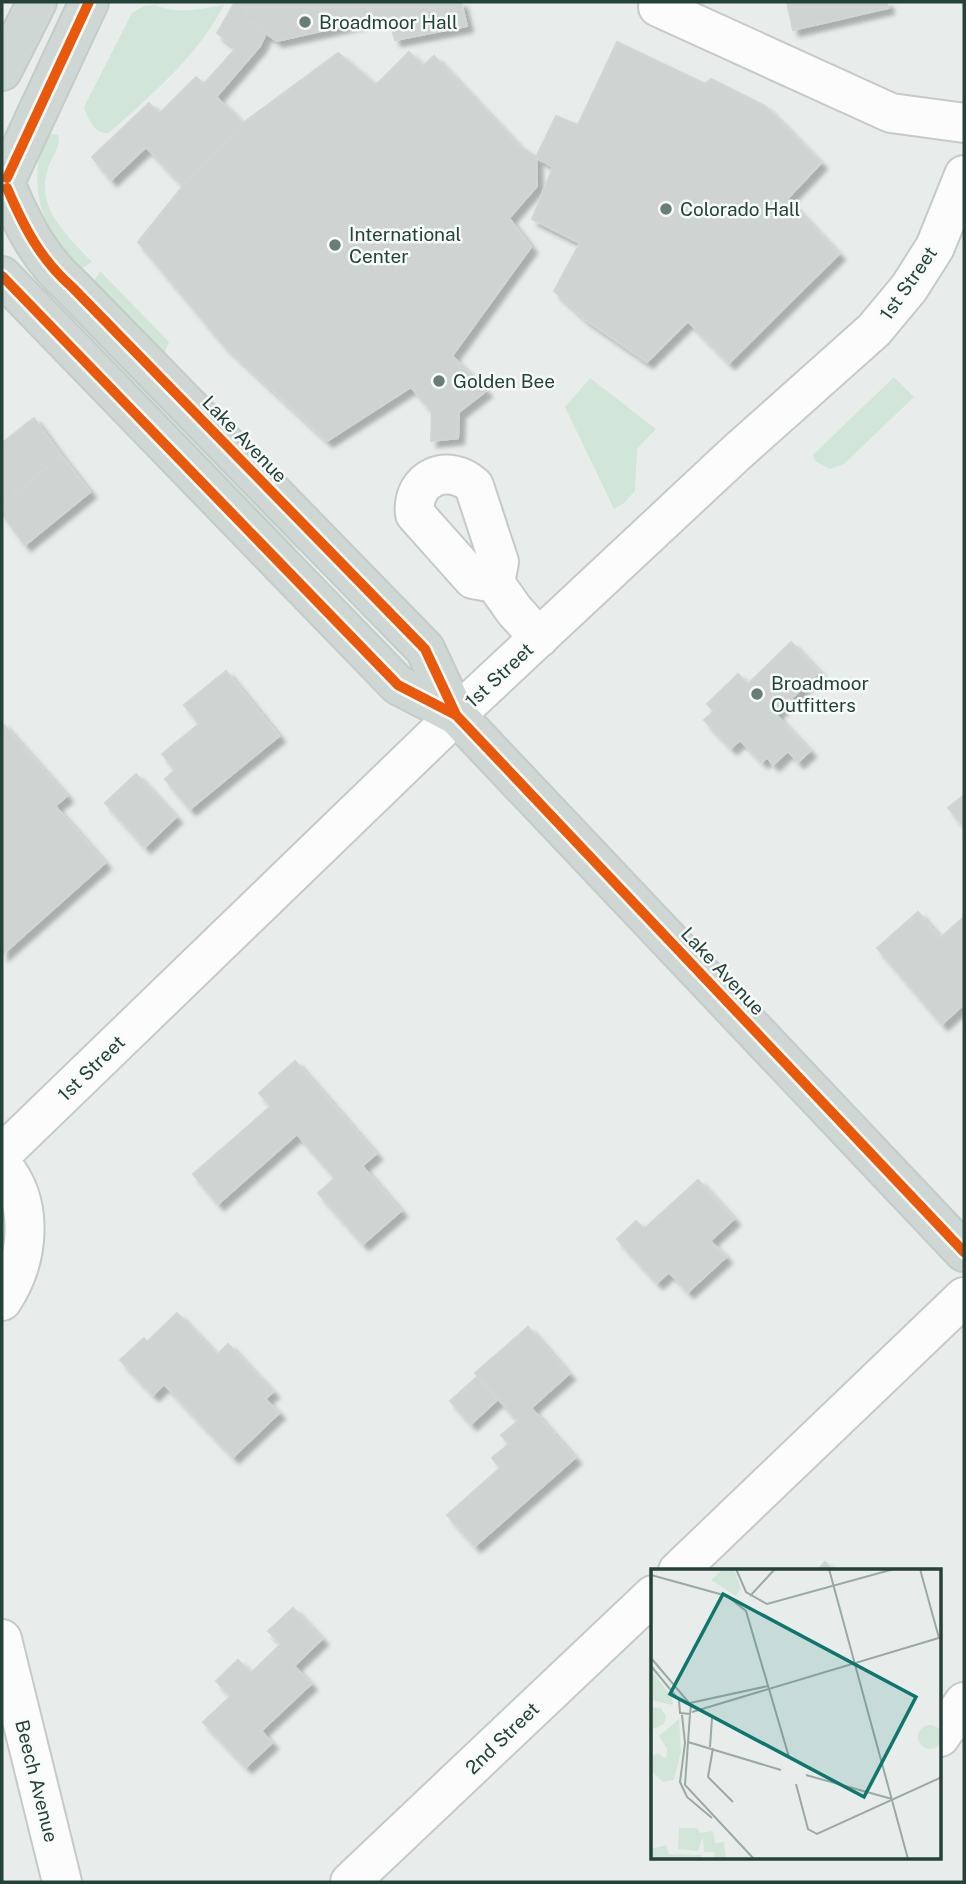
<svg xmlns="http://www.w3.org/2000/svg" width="966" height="1884" font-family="'Public Sans',sans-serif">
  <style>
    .green { fill: #d1e6d8 }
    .building { fill: #cfd4d2; stroke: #d1d6d4; stroke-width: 2; filter: url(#shadow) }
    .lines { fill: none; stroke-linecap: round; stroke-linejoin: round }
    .minor-casing { stroke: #c5cac8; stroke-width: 42 }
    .major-casing { stroke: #c3ccc9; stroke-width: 42 }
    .minor { stroke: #fcfcfc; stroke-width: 38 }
    .major { stroke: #cfd7d5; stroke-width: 38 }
    .cycleway-casing { stroke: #f7fbf9; stroke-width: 15 }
    .cycleway { stroke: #e8590c; stroke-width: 10 }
    .poi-dot { fill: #697e78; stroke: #f7fbf9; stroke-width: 2.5 }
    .labels { text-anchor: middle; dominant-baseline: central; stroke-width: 5; stroke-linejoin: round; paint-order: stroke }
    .poi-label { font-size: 19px; fill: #24423a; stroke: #f7fbf9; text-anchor: start }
    .street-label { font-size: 19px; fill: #24423a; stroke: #f7fbf9 }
    .inset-road { fill: none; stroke: #9aa9a4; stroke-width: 2 }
    .view { fill: #0f766e; fill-opacity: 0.15; stroke: #0f766e; stroke-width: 3.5 }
    .inset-edge { fill: none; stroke: #24423a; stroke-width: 3.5 }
  </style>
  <defs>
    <filter id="shadow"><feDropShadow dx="6" dy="6" stdDeviation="2" flood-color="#0004"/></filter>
  </defs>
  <rect width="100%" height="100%" fill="#e8edeb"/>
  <path class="green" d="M155,5C178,15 200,9 224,5C197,57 152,94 109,133C95,135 88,119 84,107L132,13L144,6Z
    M45,133L59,135C60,150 50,158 47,172C36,209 69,237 92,262L81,269C39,234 28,183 45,133Z
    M100,271L169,342L164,354L94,281Z
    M72,298L320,565L250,516L47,302Z
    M894,377L914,397L844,464L830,469L815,461L813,455Z
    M590,378L656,429L637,449L635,491L624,503L614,509L565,407Z"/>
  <path class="building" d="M235,2H252L244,18L266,33L260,46L216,97L243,123L183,186L146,147L111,180L92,157L149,103L159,114L196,77L204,84L222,64L236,48L217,33Z
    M252,2H461L467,26L395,40L388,16L277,41L244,18Z
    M787,2H887L888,8L793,30Z
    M617,42L705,84L711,79L765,106L821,163L787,199L839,254L729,363L688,321L647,362L586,320L554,291L580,243L532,219L553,167L536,157L556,116L578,125Z
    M409,52L423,66L434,56L518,145L536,157L537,186L509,218L531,247L452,356L486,391L459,412L458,438L431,441L432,412L411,387L327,441L223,344L138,242L183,186L243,123L338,53L376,85Z
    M34,418L61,455L2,505V443Z
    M61,455L90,492L25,545L2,514V505Z
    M791,642L819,672L775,714L810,751L798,762L788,751L773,765L767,757L762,762L740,740L731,748L704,720L714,711L707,704L738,674L748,684Z
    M226,671L279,736L190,809L165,779L175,770L162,754L199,724L184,705Z
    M2,723L67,796L55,806L105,863L2,955Z
    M136,774L176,817L145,847L105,803Z
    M964,795V827L948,808Z
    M918,912L940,938L964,917V1004L942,1024L877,948Z
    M295,1061L376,1154L362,1166L401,1211L363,1244L318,1193L335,1178L297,1134L218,1204L193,1174L271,1106L259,1093Z
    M698,1180L734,1219L710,1241L726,1257L688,1292L669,1272L657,1283L617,1239L636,1221L644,1229Z
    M177,1313L217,1355L228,1344L273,1392L265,1399L279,1413L233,1457L164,1384L153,1395L120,1360L144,1338L147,1342Z
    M528,1327L569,1374L531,1408L575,1458L475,1546L447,1515L500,1468L492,1458L509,1444L501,1435L518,1421L475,1373Z
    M477,1377L497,1400L471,1424L450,1401Z
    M825,1562L834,1571H817Z
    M293,1608L322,1639L294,1666L311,1684L261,1731L272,1743L246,1767L203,1722L231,1696L216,1681L238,1660L251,1673L281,1644L268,1631Z"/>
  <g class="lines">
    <g class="minor-casing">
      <path id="minor" d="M658,7L891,113L964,123
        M495,583L473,579L415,514C411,478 448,462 474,486L499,562L495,583L514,610L539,638
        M2,1154L456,715L735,454L874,330L909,288L935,247L964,175
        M2,1165C35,1203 29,1261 2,1301
        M678,1571L964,1297
        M2,1639L62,1882
        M940,1737L964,1702
        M350,1882L653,1595"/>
    </g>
    <g class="major-casing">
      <path id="major" d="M2,71L37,2
        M7,178L89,2
        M7,188C24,227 40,259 72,287L425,649L456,715L964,1252
        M2,276L398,685L456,715"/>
    </g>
    <use href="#minor" class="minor"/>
    <use href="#major" class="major"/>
    <g class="cycleway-casing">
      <path id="cycleway" d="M7,178L89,2
        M7,188C24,227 40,259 72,287L425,649L456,715L964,1252
        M2,276L398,685L456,715"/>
    </g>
    <use href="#cycleway" class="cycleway"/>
  </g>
  <g class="poi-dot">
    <circle cx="305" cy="22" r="7"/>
    <circle cx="666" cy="209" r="7"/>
    <circle cx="335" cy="245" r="7"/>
    <circle cx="439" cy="381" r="7"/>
    <circle cx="757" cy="694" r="7"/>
  </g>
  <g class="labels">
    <g class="poi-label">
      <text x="319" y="22">Broadmoor Hall</text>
      <text x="680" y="209">Colorado Hall</text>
      <text x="349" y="234">International<tspan x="349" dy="22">Center</tspan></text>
      <text x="453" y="381">Golden Bee</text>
      <text x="771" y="683">Broadmoor<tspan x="771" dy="22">Outfitters</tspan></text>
    </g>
    <g class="street-label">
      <text transform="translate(908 283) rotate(-55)">1st Street</text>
      <text transform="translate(245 439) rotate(46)">Lake Avenue</text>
      <text transform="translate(499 675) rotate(-43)">1st Street</text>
      <text transform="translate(723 971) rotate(47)">Lake Avenue</text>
      <text transform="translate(91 1068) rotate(-44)">1st Street</text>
      <text transform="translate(502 1738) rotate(-44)">2nd Street</text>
      <text transform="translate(37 1781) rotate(76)">Beech Avenue</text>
    </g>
  </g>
  <g transform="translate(651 1569)">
    <rect width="290" height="290" fill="#e8edeb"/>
    <path d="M83,0L90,20L85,27L60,11L70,2ZM0,101L21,128L22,136L0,131ZM0,138L10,139L15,147L13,155L0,161ZM28,150L30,183L23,211L12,213L0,202V187L7,184L15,190L16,180L8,167ZM267 168a12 12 0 1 1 24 0a12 12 0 1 1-24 0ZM46,259L49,264L62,262L64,274L73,273L75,290H64L63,283H53L52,267L47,282L27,280L28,259ZM15,276L18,285L50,286V290H0V280Z" fill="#d1e6d8"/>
    <path class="inset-road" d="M85,0L95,23L116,35L243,0M178,0L257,290M269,0L288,69M0,6L76,27L95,42L138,188M99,27L124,0M0,89L40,136L39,145L29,144L28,131L0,97M39,134L117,117M41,143L291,68M39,145L34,216L103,290M31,146L34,174L29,213L36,228L61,249M37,173L130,201M59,178L61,149M62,179L57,208L82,233M155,206L241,230M145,215L157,260L166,265L291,208"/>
    <path class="view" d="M72,25L265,128L213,228L19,125Z"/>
    <rect width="290" height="290" class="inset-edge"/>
  </g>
  <rect width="966" height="1884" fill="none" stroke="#24423a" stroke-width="7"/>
</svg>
